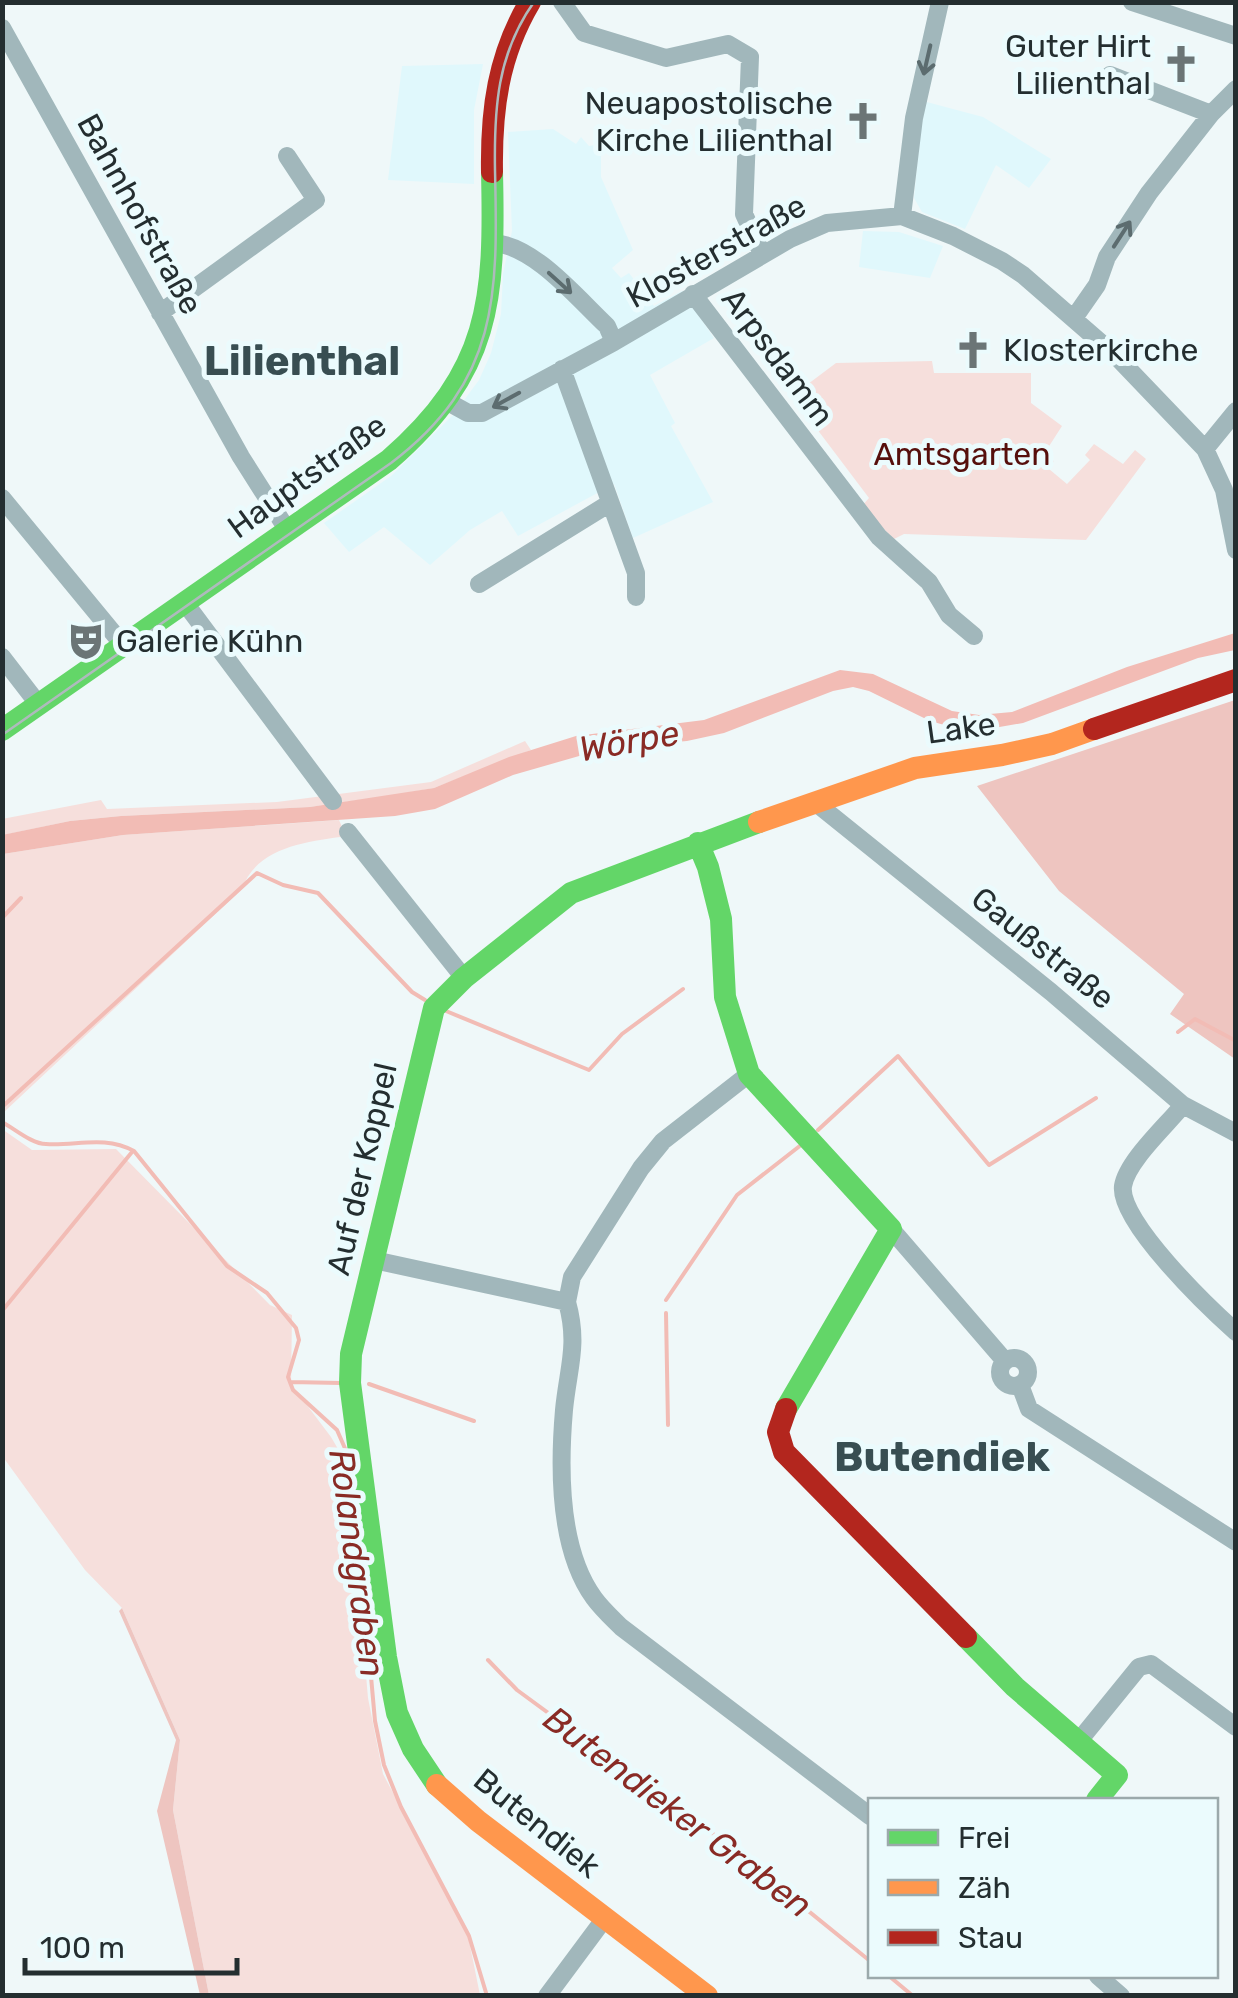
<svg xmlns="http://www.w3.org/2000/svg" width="1238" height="1998" font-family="Rubik,sans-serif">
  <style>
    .built { fill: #e0f8fc }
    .green { fill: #f6dfdc }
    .forest { fill: #eec5c0 }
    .water { fill: #f2bcb5 }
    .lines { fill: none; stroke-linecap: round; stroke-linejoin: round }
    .stream { stroke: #f2bcb5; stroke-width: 4 }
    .street { stroke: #a1b7bb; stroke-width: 18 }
    .fast { stroke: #63d668; stroke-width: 22 }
    .slow { stroke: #ff974d; stroke-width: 22 }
    .jam { stroke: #b3261e; stroke-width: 22 }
    .tram { stroke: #aebabc; stroke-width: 2.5 }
    .oneway { stroke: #5c6c6f }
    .labels { text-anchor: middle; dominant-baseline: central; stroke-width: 10; stroke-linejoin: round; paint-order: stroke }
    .poi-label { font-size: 32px; fill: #242e30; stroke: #ebfbfd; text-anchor: end }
    .street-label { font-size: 32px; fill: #242e30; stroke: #ebfbfd }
    .park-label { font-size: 32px; fill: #560f0c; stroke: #ebfbfd }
    .water-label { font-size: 35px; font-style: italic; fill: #892b25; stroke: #ebfbfd }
    .district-label { font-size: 42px; font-weight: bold; fill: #384e52; stroke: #ebfbfd }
  </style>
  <rect width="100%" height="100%" fill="#eff8f9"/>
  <path class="built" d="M483,64L474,110V184L388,180L402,66Z
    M923,101L983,117L1051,159L1029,188L996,165L965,229L922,212L914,198Z
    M553,129L576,144L581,137L589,146L601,144V177L633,250L612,268L621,278L629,273L654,306L682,291L714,338L650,375L675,423L671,426L713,502L633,538L614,484L518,536L502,511L470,530L430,565L384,527L349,552L324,523L391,476L453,415L479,380L491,353L501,314L503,274L512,231L508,132Z
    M863,231L899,232L943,246L930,278L859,267Z"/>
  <path class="green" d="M932,361L934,373H1031V403L1062,426L1044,454L1054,461L1049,469L1067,484L1090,460L1085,455L1094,444L1123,464L1135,450L1146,459L1086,540L904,534L894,539L861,507L869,498L792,396L836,363Z
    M525,741L531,750L434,788L394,795L310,807L121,816L70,821L3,835L2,819L101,800L107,809L277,802L431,782Z
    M339,820L346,836C308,842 257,846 242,889L3,1113V854L123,835Z
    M2,1129L32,1150L116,1149L270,1305L292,1315L291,1384L331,1437L348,1466L368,1698L383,1774L467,1931L480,1995H209L173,1810L180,1740L122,1608L85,1570L3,1457Z"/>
  <path class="forest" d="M1235,700H1236L1235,1059L1170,1014L1184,994L1059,891L977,786Z
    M122,1608L180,1740L173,1810L209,1995H200L157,1811L176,1740L119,1611Z"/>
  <path class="water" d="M1235,633V650L1198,658L1023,723L988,729H959L930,721L869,691L853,687L833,691L724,733L687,741L607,748L513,775L435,809L395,816L123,835L3,854L2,835L70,821L121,816L310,807L434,788L509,757L576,736L704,720L840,670L873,674L952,711L979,715L1012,712L1127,667Z"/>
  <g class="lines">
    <path class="stream" d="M2,918L21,898
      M446,1011L589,1070L622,1034L683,989
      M1178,1032L1195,1019L1236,1041
      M2,1107L257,873L283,885L318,893L412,992L425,1000
      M2,1122C15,1129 32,1144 46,1144C77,1146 104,1135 134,1151L227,1266L267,1293L296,1328L299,1340L288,1377L293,1390L337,1430L347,1453L351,1476
      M818,1130L898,1056L989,1165L1096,1098
      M666,1300L737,1195L801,1145
      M2,1311L132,1152
      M666,1313L668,1425
      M290,1382L341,1383
      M369,1384L474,1421
      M357,1520L375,1721L384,1765L401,1807L469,1936L487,1996
      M488,1660L517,1690L716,1836L870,1961
      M889,1976L913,1996"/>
    <path class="street" d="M562,2L584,33L666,58L728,44L750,57L744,214L762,254
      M1132,2L1236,36
      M2,28L241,457L288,531
      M1110,75L1211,114
      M902,216L914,118L940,2
      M493,243C534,245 577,298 607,326L614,342
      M693,294L879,537L929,582L949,615L974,636
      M160,313L316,200L287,156
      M1074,318L1097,285L1107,257L1149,193L1211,114L1236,89
      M562,369L636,573V597
      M448,402L468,413H482L614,342L790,239L827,223L902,216L953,236L1002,261L1023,275L1115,355L1205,449L1224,490L1236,550
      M1205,449L1236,411
      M2,498L124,646
      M479,584L610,503
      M185,603L333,801
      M2,657L39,705
      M816,803L1051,992L1183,1105L1236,1133
      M348,832L464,978
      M1183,1105C1167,1125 1127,1161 1123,1186C1118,1221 1209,1308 1236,1332
      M891,1229L1005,1361
      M374,1260L567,1302C579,1345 568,1368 564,1410C559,1468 559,1550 594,1598C602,1609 612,1618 621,1627L870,1816
      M567,1302L572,1277L641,1168L663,1141L749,1074
      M1000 1372a14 14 0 1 1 28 0a14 14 0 1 1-28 0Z
      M1020,1385L1029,1409L1236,1542
      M1078,1742L1139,1667L1151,1664L1236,1727
      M1098,1976L1121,1996
      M547,1996L605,1918"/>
    <path class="fast" d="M2,730L389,460C491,371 495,300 492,172
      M698,843L708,867L721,919L725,997L749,1074L891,1229L786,1409
      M966,1637L1015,1687L1117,1775L1097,1800
      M437,1785L413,1749L397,1713L386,1657L350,1383L351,1354L434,1008L464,978L571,893L759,822"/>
    <path class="slow" d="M759,822L915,768L1002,755L1052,744L1094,729
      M437,1785L478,1821L707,1996"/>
    <path class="jam" d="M492,172C491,110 498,56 530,2
      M1094,729L1236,680
      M786,1409L778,1432L784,1452L966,1637"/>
    <path class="tram" d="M2,735L391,463C499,381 498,295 495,170C494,109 497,54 534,2"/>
  </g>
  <defs><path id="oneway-shaft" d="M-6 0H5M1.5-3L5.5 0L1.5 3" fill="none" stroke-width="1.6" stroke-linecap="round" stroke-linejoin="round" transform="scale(2.5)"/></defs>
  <g class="oneway">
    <use href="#oneway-shaft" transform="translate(927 60) rotate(103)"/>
    <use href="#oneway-shaft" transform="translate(1122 234) rotate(-57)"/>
    <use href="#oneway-shaft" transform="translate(560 283) rotate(42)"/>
    <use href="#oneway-shaft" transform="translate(506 400) rotate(151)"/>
  </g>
  <defs>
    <g id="church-bare" transform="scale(3)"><path d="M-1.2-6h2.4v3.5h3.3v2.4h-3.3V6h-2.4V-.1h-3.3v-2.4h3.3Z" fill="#6b7576" stroke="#ebfbfd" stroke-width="2.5" paint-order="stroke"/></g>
    <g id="theatre-bare" transform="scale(3)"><path d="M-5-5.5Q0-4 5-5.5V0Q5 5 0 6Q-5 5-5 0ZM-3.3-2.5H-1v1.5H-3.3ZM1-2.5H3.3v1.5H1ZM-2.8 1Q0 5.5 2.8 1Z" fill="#6b7576" stroke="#ebfbfd" stroke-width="2.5" paint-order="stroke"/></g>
  </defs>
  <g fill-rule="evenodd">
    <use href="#church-bare" x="1181" y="64"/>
    <use href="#church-bare" x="863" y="121"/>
    <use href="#church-bare" x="973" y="350"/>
    <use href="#theatre-bare" x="86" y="641"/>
  </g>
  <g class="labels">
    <g class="poi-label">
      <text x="1151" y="46">Guter Hirt<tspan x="1151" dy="37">Lilienthal</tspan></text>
      <text x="833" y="103">Neuapostolische<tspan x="833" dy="37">Kirche Lilienthal</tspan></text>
      <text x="1003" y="350" text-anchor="start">Klosterkirche</text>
      <text x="116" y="641" text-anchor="start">Galerie Kühn</text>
    </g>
    <g class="street-label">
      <text transform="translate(140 214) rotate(61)">Bahnhofstraße</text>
      <text transform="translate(716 251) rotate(-29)">Klosterstraße</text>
      <text transform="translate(778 357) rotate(53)">Arpsdamm</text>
      <text transform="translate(307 476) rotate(-36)">Hauptstraße</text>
      <text transform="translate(961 728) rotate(-8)">Lake</text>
      <text transform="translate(1043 948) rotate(39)">Gaußstraße</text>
      <text transform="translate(362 1169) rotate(-77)">Auf der Koppel</text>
      <text transform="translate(537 1823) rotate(39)">Butendiek</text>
    </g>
    <g class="park-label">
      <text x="962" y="454">Amtsgarten</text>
    </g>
    <g class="water-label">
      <text transform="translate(629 741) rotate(-10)">Wörpe</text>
      <text transform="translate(357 1563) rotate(82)">Rolandgraben</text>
      <text transform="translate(678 1812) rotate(37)">Butendieker Graben</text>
    </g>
    <g class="district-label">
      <text x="302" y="361">Lilienthal</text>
      <text x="942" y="1457">Butendiek</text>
    </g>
  </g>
  <rect width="1238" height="1998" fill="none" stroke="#242e30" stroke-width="10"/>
  <rect x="868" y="1798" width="350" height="180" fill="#ebfbfd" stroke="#9ba9ab" stroke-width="2.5"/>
  <rect x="888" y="1830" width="50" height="15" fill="#63d668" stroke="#9ba9ab" stroke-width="2.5"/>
  <text x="958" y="1848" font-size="30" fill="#242e30">Frei</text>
  <rect x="888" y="1880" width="50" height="15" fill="#ff974d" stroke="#9ba9ab" stroke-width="2.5"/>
  <text x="958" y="1898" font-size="30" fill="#242e30">Zäh</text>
  <rect x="888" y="1930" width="50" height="15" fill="#b3261e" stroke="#9ba9ab" stroke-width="2.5"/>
  <text x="958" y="1948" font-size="30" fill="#242e30">Stau</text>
  <path d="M25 1958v15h212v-15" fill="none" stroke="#242e30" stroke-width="5"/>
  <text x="40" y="1958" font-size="30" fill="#242e30" stroke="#ebfbfd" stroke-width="8" paint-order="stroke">100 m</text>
</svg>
